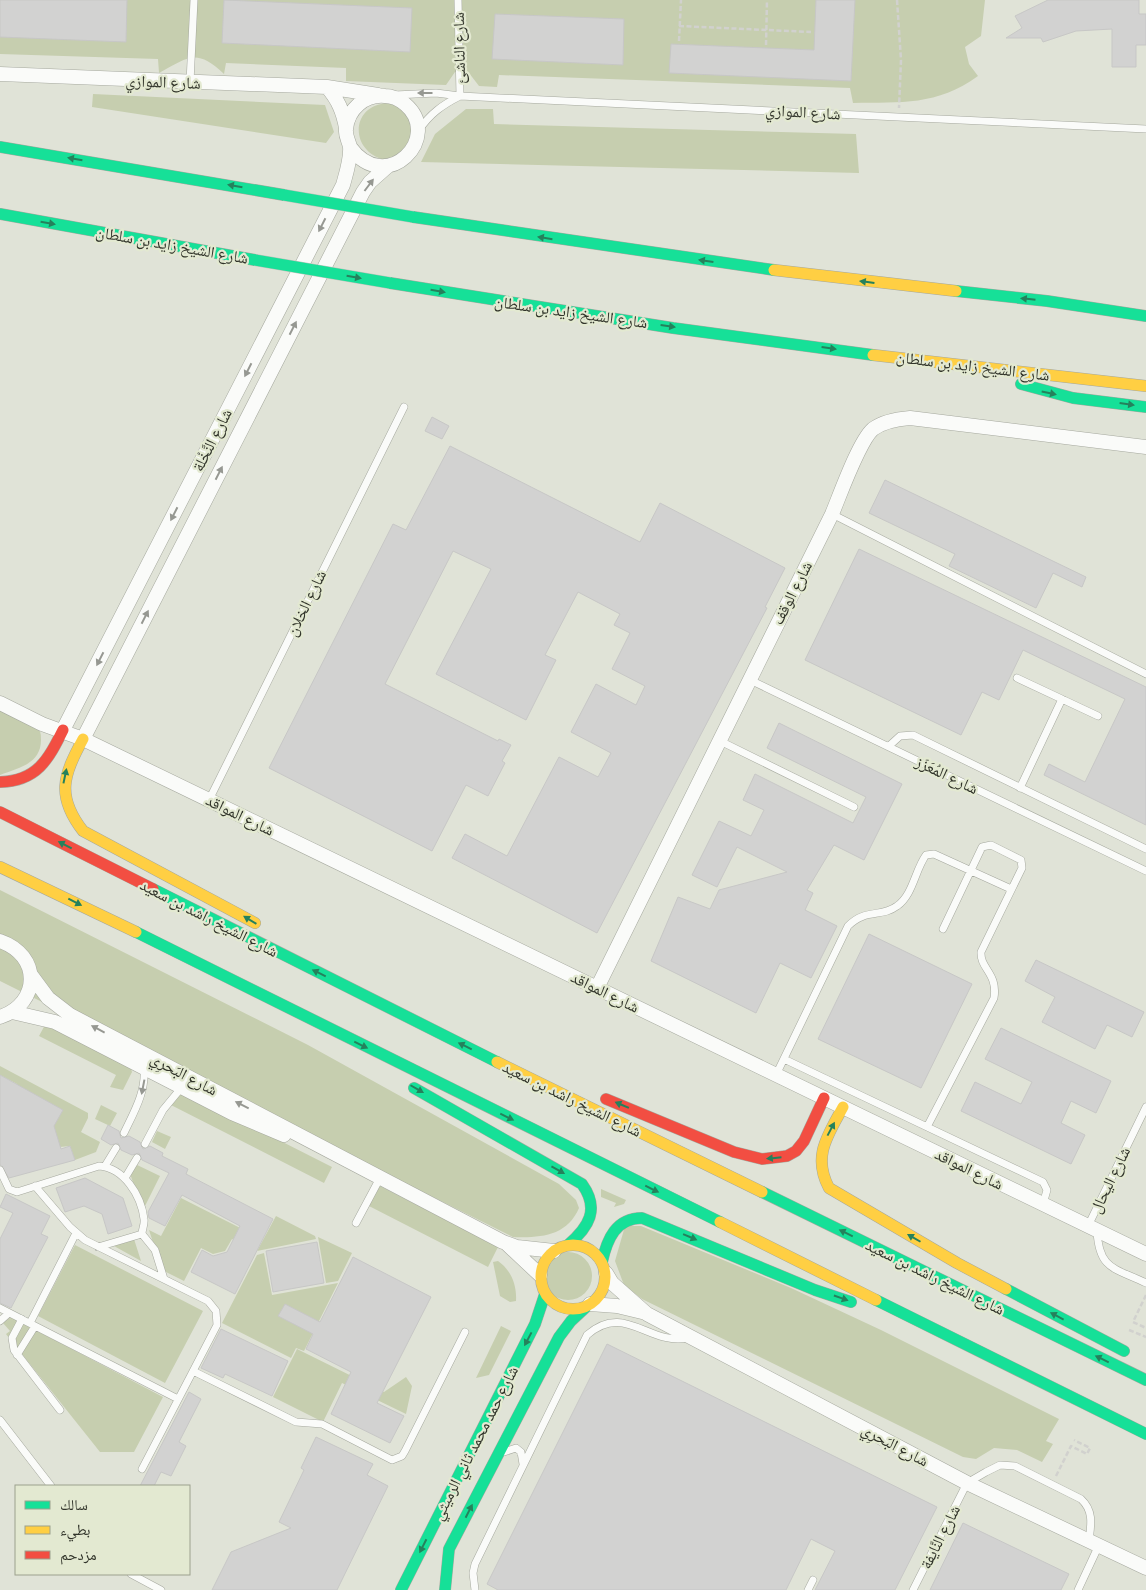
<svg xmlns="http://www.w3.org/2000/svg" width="1146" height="1590" font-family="Karla,'Noto Naskh Arabic',sans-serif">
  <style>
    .green { fill: #c6ceaf }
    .building { fill: #d2d2d1; stroke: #c7c7c6 }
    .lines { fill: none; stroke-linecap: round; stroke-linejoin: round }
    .lane-casing { stroke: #a5a89e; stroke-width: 8 }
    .street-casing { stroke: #a5a89e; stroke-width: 15 }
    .fast-casing { stroke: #a5a89e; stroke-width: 12 }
    .slow-casing { stroke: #a5a89e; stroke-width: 12 }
    .jam-casing { stroke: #a5a89e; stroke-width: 12 }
    .path { stroke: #d1d1ce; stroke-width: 2.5; stroke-dasharray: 5 2.5; stroke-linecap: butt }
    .lane { stroke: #fafbf9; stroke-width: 7 }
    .street { stroke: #fafbf9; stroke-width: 14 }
    .fast { stroke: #16e098; stroke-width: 11 }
    .slow { stroke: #ffcf43; stroke-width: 11 }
    .jam { stroke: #f24e42; stroke-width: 11 }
    .fast-bridge-casing { stroke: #bfc1ba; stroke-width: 12; stroke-linecap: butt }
    .fast-bridge { stroke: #16e098; stroke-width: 11 }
    .oneway { fill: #969892 }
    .oneway2 { fill: #25815c }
    .labels { text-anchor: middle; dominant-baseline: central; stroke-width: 4.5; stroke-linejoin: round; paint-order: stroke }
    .street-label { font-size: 16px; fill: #31342a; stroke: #e3e9d1 }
  </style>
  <rect width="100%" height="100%" fill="#e0e3d7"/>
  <path class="green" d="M0,0H985L981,36L965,47L969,64L978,76C937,106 901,102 853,103L850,88L499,75L497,87L479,86L469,73L455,72L446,85L346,81V68L226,63L224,74C196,48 189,57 159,73L158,59L0,54Z
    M93,94L325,105L334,132L326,143L92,107Z
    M388,103L403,108L411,115V148L385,160C349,151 350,105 388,103Z
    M466,109H493L494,124L856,134L859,173L421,162L435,134Z
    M0,710C11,715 26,719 36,726C41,730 41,735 41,740C41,764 18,768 0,775Z
    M0,890L308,1045L559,1184L576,1200L579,1208C567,1236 541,1238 513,1237L0,981Z
    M46,1023L130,1065L132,1072L123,1090L110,1087L116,1075L39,1036Z
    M0,1066L88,1113V1118L81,1132L100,1142L96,1152L75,1160L70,1146L60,1147L0,1117L17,1084L0,1075Z
    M184,1092L332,1167L324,1183L169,1104L175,1094Z
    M101,1105L117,1113L110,1126L95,1119Z
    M157,1131L171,1137L165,1149L152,1142Z
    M133,1163L160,1176L143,1210L129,1171Z
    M380,1186L498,1247L488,1267L369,1206L367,1198L372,1188Z
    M601,1189L626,1200L624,1204L614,1207L616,1203L601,1197Z
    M181,1198L262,1239L255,1251L232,1239L225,1251L213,1254L201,1248L184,1281L162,1270L149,1230L161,1236Z
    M276,1216L315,1236L316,1239L257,1251Z
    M625,1226H641L791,1288L881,1330L1059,1419L1046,1441L1053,1444L1042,1462L1017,1450L994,1448L976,1459L963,1457L642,1299L624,1285L615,1261Z
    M318,1237L352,1253L338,1281L326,1283Z
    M134,1239L141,1261L114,1246Z
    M75,1245L203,1311L165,1383L38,1316Z
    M544 1276a24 24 0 1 1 48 0a24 24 0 1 1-48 0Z
    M264,1253L272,1295L338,1283L304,1351L296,1348L291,1358L222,1323L257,1255Z
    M498,1261C511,1270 517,1285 516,1301L510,1302L500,1296L493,1262Z
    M11,1317L163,1397L134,1452H100L6,1334L10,1331L3,1323Z
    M501,1326L511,1331L489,1375L476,1378Z
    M297,1349L384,1392L406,1377L412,1386L406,1414L342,1383L323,1422L273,1397Z"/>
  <path class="building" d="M0,0H127L126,42L0,37Z
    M224,0L412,8L410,52L222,43Z
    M816,0H855L851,81L669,73L671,44L814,50Z
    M1048,0H1139V14H1146V45H1136V67H1112V29L1076,31L1043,42L1041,38H1006L1022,28L1015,16Z
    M495,14L624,19L623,65L492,59Z
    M432,417L449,426L442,439L425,431Z
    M450,446L640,542L660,503L785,568L765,607L767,608L597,933L452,858L465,834L507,856L559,757L598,777L611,753L571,732L596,684L636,705L645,686L612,669L630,633L614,625L620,614L578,592L545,655L556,660L526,720L436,674L491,569L453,551L385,684L498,741L499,739L511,745L502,761L505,763L488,796L466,785L432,851L269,768L393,524L406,530Z
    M885,480L1086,577L1082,587L1053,573L1036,608L949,566L955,554L869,513Z
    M859,549L1146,687V825L1044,775L1049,764L1085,782L1125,699L1023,650L999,700L982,692L961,735L805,660Z
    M779,723L902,784L864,860L834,845L807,890L813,893L805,910L837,926L811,978L780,963L756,1013L651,961L678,897L710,909L719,890L787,872L737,847L717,887L692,875L719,821L751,836L764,810L743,800L755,774L853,823L866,797L767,748Z
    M869,934L972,984L921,1088L818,1039Z
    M1036,960L1144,1012L1132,1037L1107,1025L1095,1049L1042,1022L1055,997L1025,981Z
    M1001,1028L1111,1081L1096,1113L1071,1101L1061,1123L1085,1135L1071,1164L961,1111L975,1082L1021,1104L1032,1082L985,1059Z
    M0,1075L63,1110L54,1126L61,1149L70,1146L75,1160L9,1178L0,1164Z
    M108,1125L119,1131L121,1138L129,1136L140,1142L143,1149L150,1146L163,1153L162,1156L188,1169L186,1174L273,1219L235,1294L191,1272L202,1250L213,1256L227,1252L240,1226L182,1195L165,1226L149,1218L148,1212L169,1173L142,1160L139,1153L132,1155L121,1150L118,1143L111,1145L101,1139Z
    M85,1178L123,1198L132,1226L108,1234L102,1214L84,1206L65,1212L56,1188Z
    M6,1194L50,1216L41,1234L48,1237L11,1308L0,1303V1239L13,1213L0,1207Z
    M317,1242L324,1283L273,1292L266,1251Z
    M353,1257L431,1297L377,1403L404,1416L390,1443L331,1414L351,1372L306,1349L313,1334L278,1316L285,1304L320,1322Z
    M221,1329L288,1361L272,1396L225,1374L223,1378L201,1368Z
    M607,1344L937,1507L895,1590H815L835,1551L811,1539L786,1590H498L487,1584Z
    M189,1392L201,1399L179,1442L186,1446L171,1476L161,1472L154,1486H140Z
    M316,1437L373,1464L367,1475L388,1486L337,1590H212L231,1552L291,1528L279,1522L304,1470L301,1468Z
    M963,1523L1069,1574L1061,1590H930Z"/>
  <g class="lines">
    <g class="lane-casing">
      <path id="lane" d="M458,0L460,96
        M190,82L194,0
        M395,95L436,93L460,96L1146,129
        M419,130C430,114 442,105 460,96
        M832,514L1146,674
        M1017,678L1098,716
        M748,679L1146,871
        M718,740L854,807
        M889,746L900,736L913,735L1146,849
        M1020,788L1062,699
        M209,800L404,407
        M784,1059L1043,1182L1047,1190L1043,1204
        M776,1075L848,926C866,908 881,918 897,906C913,895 915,870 926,855L934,854L1011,889
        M927,1127L994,998C998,973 980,969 981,952L1022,868L1021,860L991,845L982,847L943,929
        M124,1133C134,1112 146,1092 144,1068
        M145,1144L163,1110L182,1087
        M105,1166L116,1148
        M0,1170L9,1189L17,1192L99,1166C124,1168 141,1195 144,1219C145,1224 142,1229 142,1234L155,1250L164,1279
        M125,1178L137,1158
        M35,1186L70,1227L85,1240L208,1301L216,1311L217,1325L142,1469
        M356,1223L380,1178
        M1088,1226L1146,1107
        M1097,1231C1099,1270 1115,1268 1146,1283
        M98,1247L142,1234
        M0,1308L178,1399
        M22,1319L12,1338L14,1350L60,1410
        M0,1321L9,1313
        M30,1323L76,1233
        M17,1355L35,1326
        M193,1371L296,1422L322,1424L392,1460L402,1456L405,1451L465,1332
        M0,1420L51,1486
        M504,1452L516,1448L521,1452L523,1464
        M131,1574L161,1590
        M475,1590L473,1573L475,1564L587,1335C625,1302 648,1346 688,1338
        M808,1590L813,1580
        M913,1590L967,1483L986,1472L1000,1465L1015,1466L1081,1499C1094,1511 1091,1525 1089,1541
        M1078,1590L1099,1545"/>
    </g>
    <g class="street-casing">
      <path id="street" d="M0,74L327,87L378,95
        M327,87C338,100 343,111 346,128
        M0,703L42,724L83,739L1146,1254
        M63,730L343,185C346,174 351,159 350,147C349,141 345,136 346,129C348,109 365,94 385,96C393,96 400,100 405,104C444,137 386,197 350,147
        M83,739L363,192L370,182L388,166
        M0,941C41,955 41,1003 0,1017
        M31,975L48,998L70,1015L503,1242L517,1247L554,1251
        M597,988L832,514C840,495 859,441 873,429C884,421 897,419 910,418L1146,447
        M12,1012L55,1022L232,1113L284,1135
        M508,1245L540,1275
        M606,1273L612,1283L647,1314L967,1483L1146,1568
        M590,1304L617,1306L642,1312"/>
    </g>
    <g class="fast-casing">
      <path id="fast" d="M0,147L284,195
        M0,214L255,260
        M413,217L774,270
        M390,283L673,328L873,355
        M956,291L1047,301L1146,316
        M1021,384L1073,398L1146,407
        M153,889L497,1062
        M136,932L720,1222
        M414,1088L582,1184C600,1209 589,1227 568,1245
        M762,1192L1146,1380
        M602,1262C607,1239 616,1218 642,1218L815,1290L851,1302
        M1006,1289L1124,1351
        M876,1300L1146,1434
        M401,1590L535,1324L545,1294
        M445,1590L449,1549L559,1337L571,1321L586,1307"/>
    </g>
    <g class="slow-casing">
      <path id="slow" d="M774,270L956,291
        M873,355L1146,386
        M83,739C63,776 56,796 83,831L255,923
        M0,867L136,932
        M497,1062L762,1192
        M843,1107C828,1135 812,1156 829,1188L957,1263L1006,1289
        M720,1222L876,1300
        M541 1277a32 32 0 1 1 64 0a32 32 0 1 1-64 0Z"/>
    </g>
    <g class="jam-casing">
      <path id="jam" d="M0,782C37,781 48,760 63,730
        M0,812L153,889
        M606,1099L734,1152L762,1159L787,1156L796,1151L804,1141L824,1098"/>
    </g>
    <path class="path" d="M897,0L901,60L899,108
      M679,26L811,32
      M679,41L681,0
      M766,45L767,0
      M1146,1295L1133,1322L1146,1328
      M1129,1330L1146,1337
      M1056,1476L1071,1446L1087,1454L1090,1448L1074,1440"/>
    <use href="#lane" class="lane"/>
    <use href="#street" class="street"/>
    <use href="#fast" class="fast"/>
    <use href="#slow" class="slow"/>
    <use href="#jam" class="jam"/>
    <g class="fast-bridge-casing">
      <path id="fast-bridge" d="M284,195L413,217
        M255,260L390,283"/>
    </g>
    <use href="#fast-bridge" class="fast-bridge"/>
  </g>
  <defs><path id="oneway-solid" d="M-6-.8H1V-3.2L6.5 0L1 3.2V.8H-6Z" transform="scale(1.25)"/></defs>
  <g class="oneway">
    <use href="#oneway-solid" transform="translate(425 93) rotate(180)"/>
    <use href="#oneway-solid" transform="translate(369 185) rotate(-53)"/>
    <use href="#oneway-solid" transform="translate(322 225) rotate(117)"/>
    <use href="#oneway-solid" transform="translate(293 328) rotate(-63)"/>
    <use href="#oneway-solid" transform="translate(248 370) rotate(117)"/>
    <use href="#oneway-solid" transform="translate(219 473) rotate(-63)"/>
    <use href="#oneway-solid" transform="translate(174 514) rotate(117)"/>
    <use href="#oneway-solid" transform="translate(145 617) rotate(-63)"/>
    <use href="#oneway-solid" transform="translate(100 659) rotate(117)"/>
    <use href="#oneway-solid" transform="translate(98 1029) rotate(-152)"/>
    <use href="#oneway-solid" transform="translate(143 1087) rotate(101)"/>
    <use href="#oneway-solid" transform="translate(242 1105) rotate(-153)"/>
  </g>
  <g class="oneway2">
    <use href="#oneway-solid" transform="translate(75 159) rotate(-170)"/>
    <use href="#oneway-solid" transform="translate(235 186) rotate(-170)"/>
    <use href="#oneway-solid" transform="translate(48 223) rotate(10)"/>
    <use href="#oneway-solid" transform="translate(545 238) rotate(-171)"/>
    <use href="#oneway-solid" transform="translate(706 261) rotate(-172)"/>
    <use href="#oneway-solid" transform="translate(354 277) rotate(10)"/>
    <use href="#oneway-solid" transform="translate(867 282) rotate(-173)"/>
    <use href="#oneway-solid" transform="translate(438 291) rotate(10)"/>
    <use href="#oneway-solid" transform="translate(1028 299) rotate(-174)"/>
    <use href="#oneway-solid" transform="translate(668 326) rotate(8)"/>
    <use href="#oneway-solid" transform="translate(829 348) rotate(8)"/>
    <use href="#oneway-solid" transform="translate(1049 393) rotate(12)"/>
    <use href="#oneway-solid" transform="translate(1127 404) rotate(8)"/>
    <use href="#oneway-solid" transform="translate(65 776) rotate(-78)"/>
    <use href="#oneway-solid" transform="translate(65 845) rotate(-153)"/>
    <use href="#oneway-solid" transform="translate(75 902) rotate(27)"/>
    <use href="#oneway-solid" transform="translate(250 920) rotate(-149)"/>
    <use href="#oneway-solid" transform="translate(319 973) rotate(-154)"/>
    <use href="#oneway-solid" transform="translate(361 1045) rotate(26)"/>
    <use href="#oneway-solid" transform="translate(465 1046) rotate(-154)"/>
    <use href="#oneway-solid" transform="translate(417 1089) rotate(30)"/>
    <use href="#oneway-solid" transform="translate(622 1105) rotate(-157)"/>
    <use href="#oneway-solid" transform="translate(507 1117) rotate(26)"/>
    <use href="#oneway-solid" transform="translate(831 1129) rotate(-62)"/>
    <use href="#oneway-solid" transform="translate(774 1158) rotate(174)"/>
    <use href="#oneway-solid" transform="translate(558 1170) rotate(29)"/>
    <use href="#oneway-solid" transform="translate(652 1189) rotate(26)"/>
    <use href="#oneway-solid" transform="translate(846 1233) rotate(-154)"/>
    <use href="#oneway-solid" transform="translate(690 1237) rotate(23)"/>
    <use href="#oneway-solid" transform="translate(914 1238) rotate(-150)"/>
    <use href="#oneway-solid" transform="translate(841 1298) rotate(19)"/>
    <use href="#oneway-solid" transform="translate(1057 1316) rotate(-152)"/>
    <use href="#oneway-solid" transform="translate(528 1339) rotate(118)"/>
    <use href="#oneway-solid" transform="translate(1102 1359) rotate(-154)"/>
    <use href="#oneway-solid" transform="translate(469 1511) rotate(-63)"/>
    <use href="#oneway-solid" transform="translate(423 1546) rotate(117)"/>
  </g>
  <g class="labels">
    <g class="street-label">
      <text transform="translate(459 48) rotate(-91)">شارع الناشئ</text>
      <text transform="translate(163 82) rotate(2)">شارع الموازي</text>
      <text transform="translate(803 112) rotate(3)">شارع الموازي</text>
      <text transform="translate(172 245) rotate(10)">شارع الشيخ زايد بن سلطان</text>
      <text transform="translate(571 312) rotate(8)">شارع الشيخ زايد بن سلطان</text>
      <text transform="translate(973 366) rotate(7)">شارع الشيخ زايد بن سلطان</text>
      <text transform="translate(212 440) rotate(-63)">شارع النَّخْلة</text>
      <text transform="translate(792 593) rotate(-63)">شارع الوقف</text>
      <text transform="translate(306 603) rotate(-64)">شارع الخلان</text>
      <text transform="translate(947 775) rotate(26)">شارع المُعَزَز</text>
      <text transform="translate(240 815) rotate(26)">شارع المواقد</text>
      <text transform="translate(209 918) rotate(27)">شارع الشيخ راشد بن سعيد</text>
      <text transform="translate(605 992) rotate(26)">شارع المواقد</text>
      <text transform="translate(184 1074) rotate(28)">شارع البَحرِي</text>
      <text transform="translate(572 1099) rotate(26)">شارع الشيخ راشد بن سعيد</text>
      <text transform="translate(969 1169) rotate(26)">شارع المواقد</text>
      <text transform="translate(1110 1180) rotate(-64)">شارع اليحال</text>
      <text transform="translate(935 1277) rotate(26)">شارع الشيخ راشد بن سعيد</text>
      <text transform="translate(475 1443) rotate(-63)">شارع حمد محمد ثاني الرميثي</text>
      <text transform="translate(895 1445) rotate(28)">شارع البَحرِي</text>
      <text transform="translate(940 1537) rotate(-63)">شارع النَّايفة</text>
    </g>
  </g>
  <rect x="15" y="1485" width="175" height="90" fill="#e3e9d1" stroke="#9ca18e"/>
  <rect x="25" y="1501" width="25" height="8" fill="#16e098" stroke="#9ca18e"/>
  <text x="60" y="1510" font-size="15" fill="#31342a">سالك</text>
  <rect x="25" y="1526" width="25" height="8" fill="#ffcf43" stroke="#9ca18e"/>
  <text x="60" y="1535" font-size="15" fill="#31342a">بطيء</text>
  <rect x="25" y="1551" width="25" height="8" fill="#f24e42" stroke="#9ca18e"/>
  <text x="60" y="1560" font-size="15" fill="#31342a">مزدحم</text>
</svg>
